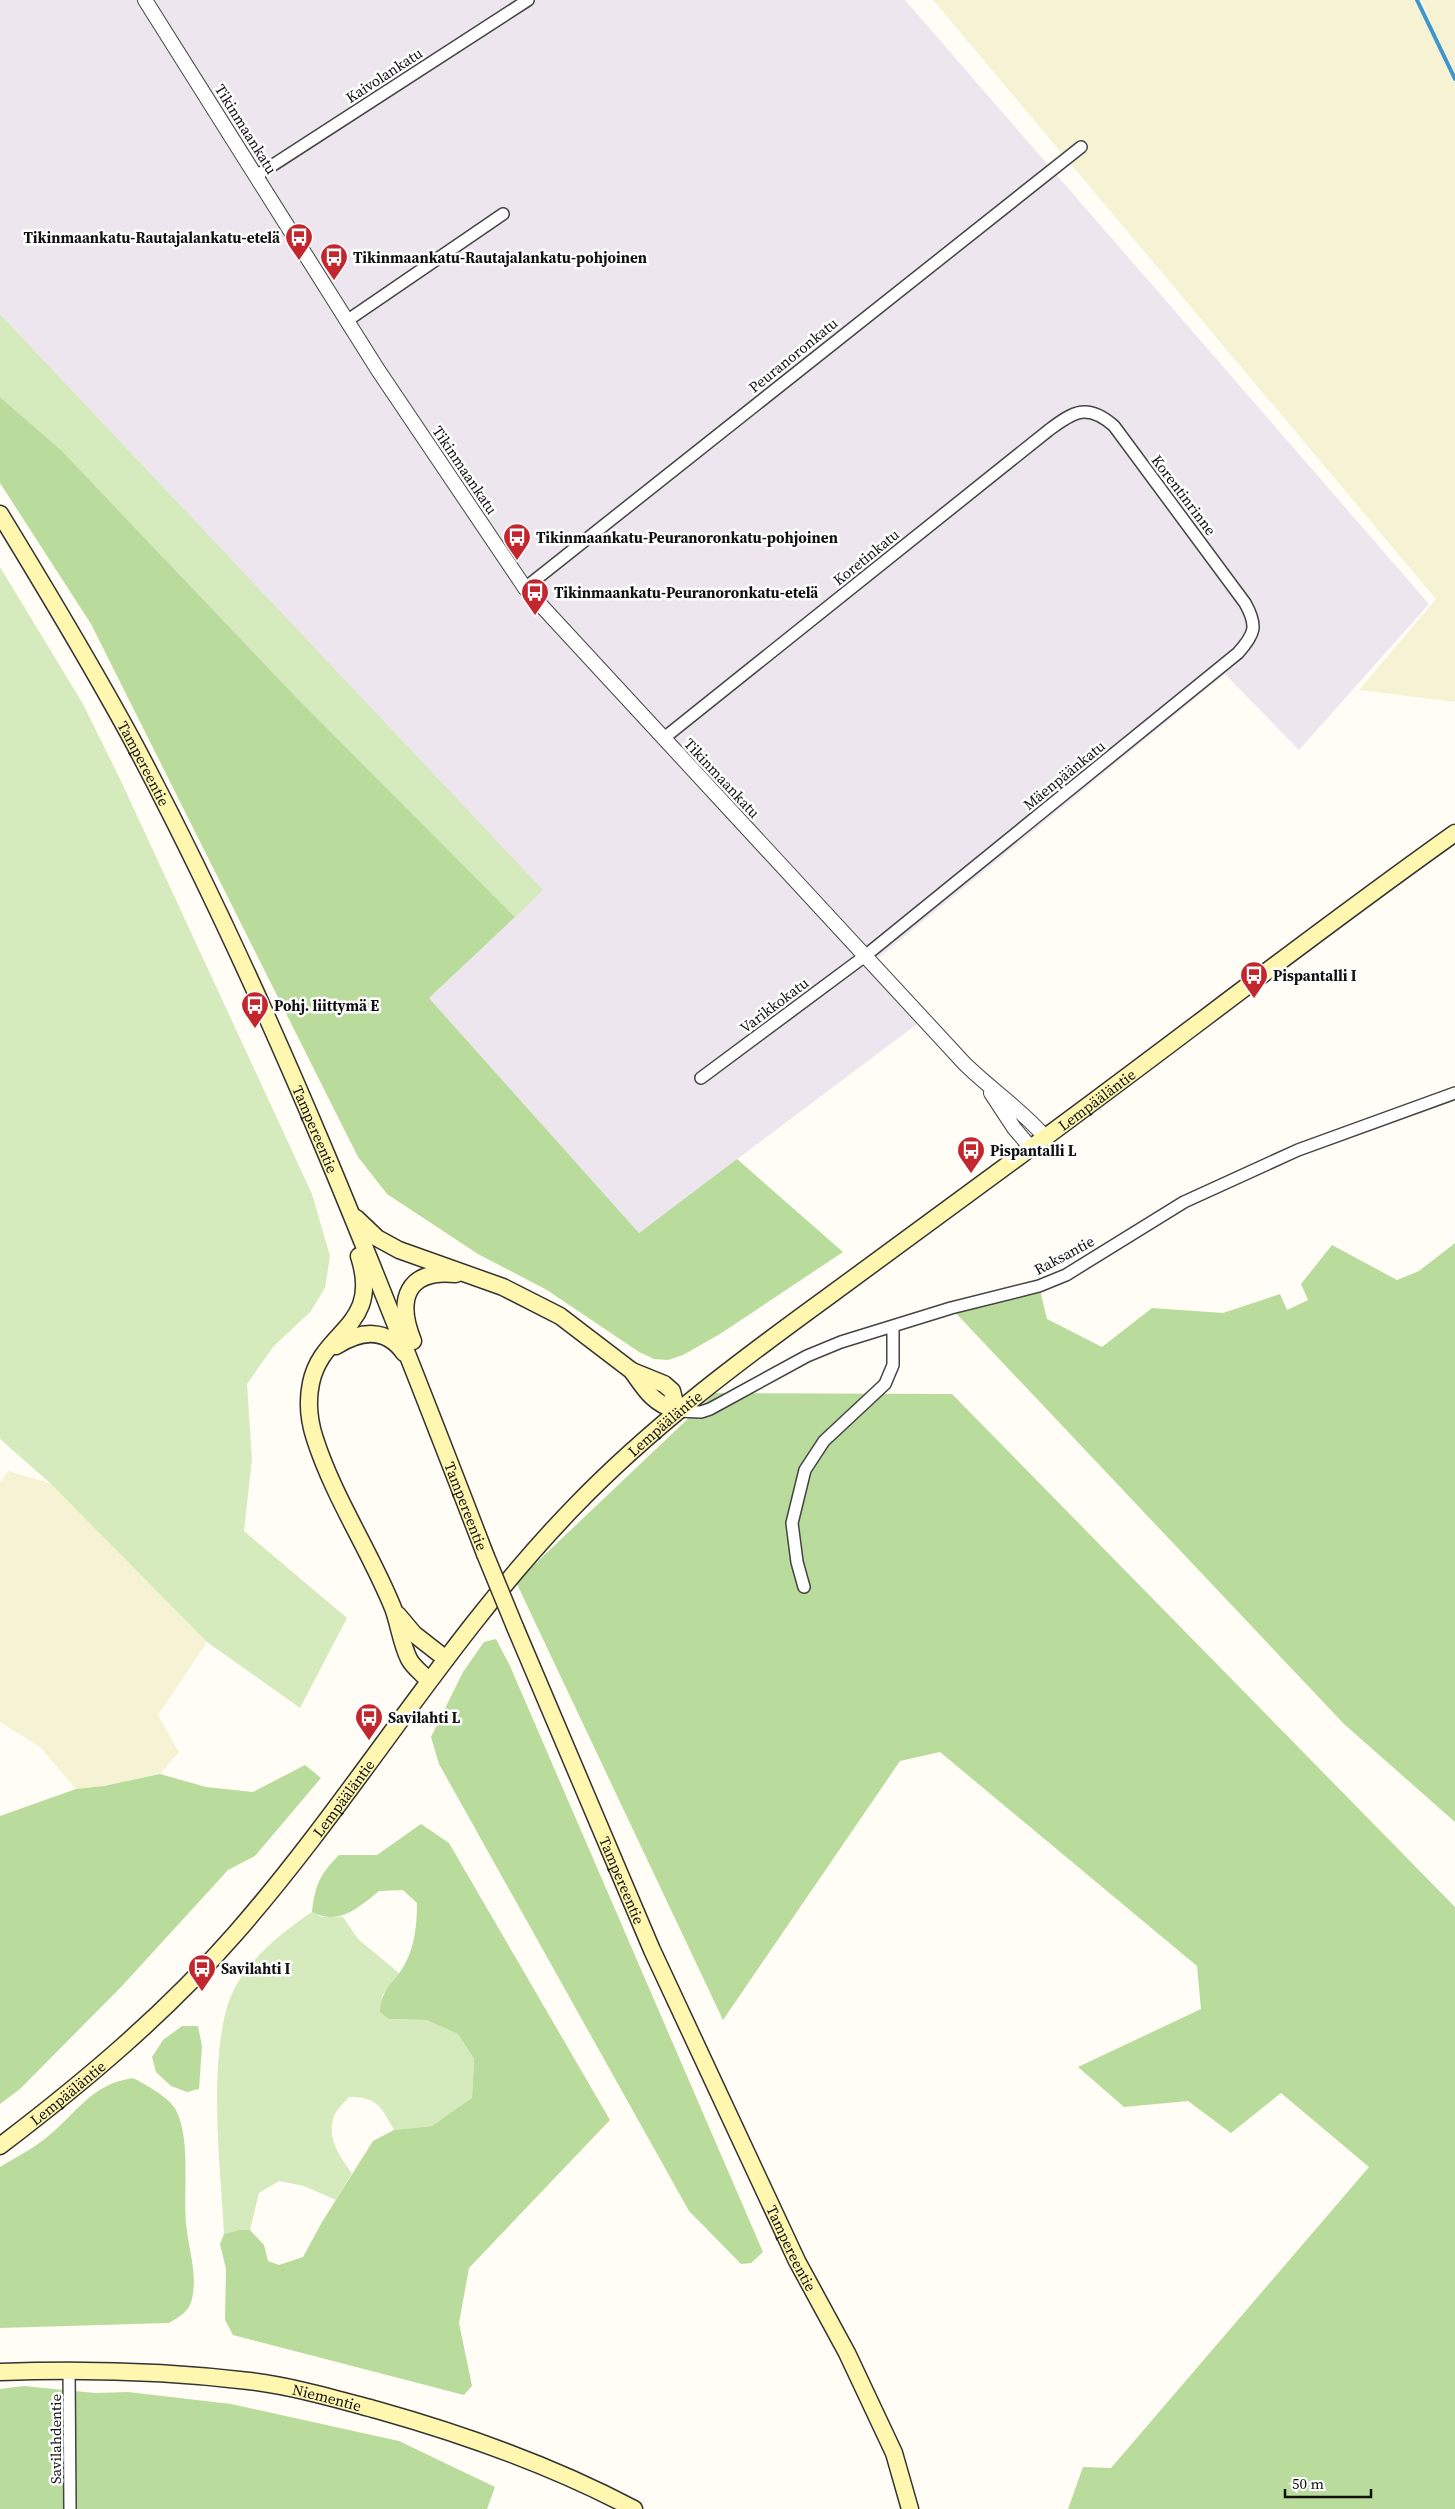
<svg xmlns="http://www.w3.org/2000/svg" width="1455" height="2509" font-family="'Source Serif 4',serif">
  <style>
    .industrial { fill: #eee6ef }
    .farmland { fill: #f6f3d4 }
    .green { fill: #d5ebbd }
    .forest { fill: #b9dc9c }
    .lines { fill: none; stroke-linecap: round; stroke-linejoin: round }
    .stream { stroke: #3f96cf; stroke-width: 4 }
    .minor-casing { stroke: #444; stroke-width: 14 }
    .tertiary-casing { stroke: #444; stroke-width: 16 }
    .secondary-casing { stroke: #333; stroke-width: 19 }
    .minor { stroke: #fff; stroke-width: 11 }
    .tertiary { stroke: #fff; stroke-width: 14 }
    .secondary { stroke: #fff6b0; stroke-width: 16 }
    .secondary-bridge-casing { stroke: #333; stroke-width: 19; stroke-linecap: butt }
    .secondary-bridge { stroke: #fff6b0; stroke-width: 16 }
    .labels { text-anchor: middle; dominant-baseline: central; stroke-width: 5; stroke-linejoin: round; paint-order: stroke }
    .street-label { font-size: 15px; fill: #111; stroke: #fff }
    .poi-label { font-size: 15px; font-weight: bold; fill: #111; stroke: #fff; text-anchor: start }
  </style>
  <rect width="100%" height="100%" fill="#fffdf5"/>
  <path class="industrial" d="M0,0H905L1429,604L1299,750L1225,674L867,967L917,1024L639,1233L429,998L542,890L0,314Z"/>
  <path class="farmland" d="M933,0H1417L1443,57L1422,0H1455V702L1359,690L1436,599Z
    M8,1471L50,1483L207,1642L158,1715L179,1752L160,1774L104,1786L76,1789L40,1747L0,1722V1482Z"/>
  <path class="green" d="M0,314L543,890L515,917L295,696L61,450L0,397Z
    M0,567L83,704L121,781L312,1194L330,1256L325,1288L311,1311L273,1347L247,1384L252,1459L244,1531L347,1618L300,1708L207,1642L50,1483L0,1439Z
    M312,1912L322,1917H343L358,1939L399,1973L382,1996L389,2019L426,2020L458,2034L474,2059L472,2099L432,2126L394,2130C381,2107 378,2097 349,2097C345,2102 339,2107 336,2112C324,2134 339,2157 352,2173L336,2200L304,2186L279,2181L259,2193L250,2230H239L224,2234C221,2169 204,2037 238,1982C257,1952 284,1931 312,1912Z"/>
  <path class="forest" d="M0,397L61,450L295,696L515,917L429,998L639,1233L737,1159L843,1252L720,1334L683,1355L668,1360L654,1359L639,1352L547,1290L478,1254L387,1194L358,1157L91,624L0,483Z
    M1455,1243V1822L1344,1724L951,1308L1039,1286L1047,1319L1102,1347L1152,1308L1223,1313L1280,1294L1287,1310L1308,1300L1301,1284L1332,1245L1397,1280L1419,1271Z
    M715,1393L952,1394L1455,1907V2509H1068L1083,2467L1111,2468L1369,2167L1281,2093L1231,2133L1188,2101L1124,2107L1078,2067L1201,2009L1197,1966L940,1752L900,1761L723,2020L516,1582Z
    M496,1639L510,1666L763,2252L751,2263L741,2264L689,2211L439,1764L431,1737L463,1672L484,1642Z
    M305,1765L321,1778L255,1856L228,1870L122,1986L20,2089L0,2104V1816L76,1789L104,1786L160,1774L206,1787L253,1792Z
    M421,1824L449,1843L610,2120L469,2268L459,2323L472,2386L464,2395L233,2335L225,2320L226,2269L220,2244L224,2234L239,2230H250L264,2245L268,2261L279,2265L303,2257L322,2222L373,2141L394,2130L432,2126L472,2098L474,2059L458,2034L426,2020L389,2019L380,2012C382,1986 394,1984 405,1964C415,1945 417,1924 417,1903L403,1890L379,1891C358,1908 339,1926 312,1912C315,1885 320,1874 339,1855H377Z
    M182,2026H198L202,2046L199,2089L187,2092L171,2086L156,2072L152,2057L163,2040Z
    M133,2078C145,2084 170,2098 176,2110C191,2140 183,2189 186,2223C188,2248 198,2274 192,2299C189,2312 180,2316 169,2323L0,2328V2167C15,2158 32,2149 46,2138C77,2113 91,2084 133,2078Z
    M24,2386L95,2393L128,2392L231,2404L399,2441L495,2487L487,2509H0V2389Z"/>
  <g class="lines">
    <path class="stream" d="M1417,0L1455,79"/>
    <g class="minor-casing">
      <path id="minor" d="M256,176L528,0
        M348,320L503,214
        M525,588L1081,147
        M664,738L1049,430C1074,411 1088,403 1114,426L1245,603C1258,626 1255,634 1238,653L865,956L701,1078
        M677,1411L701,1412L710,1409L807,1356L841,1342L951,1308L1039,1286L1066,1275L1184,1202L1298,1150L1455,1093
        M804,1587L797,1562L792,1523L805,1470L824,1441L885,1384L893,1365V1327
        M69,2369L70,2509"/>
    </g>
    <g class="tertiary-casing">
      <path id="tertiary" d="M145,0L378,370L525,588L964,1063C990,1089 1021,1109 1045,1137
        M991,1093L1014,1128L1031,1148"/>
    </g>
    <g class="secondary-casing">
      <g id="secondary">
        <path id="s1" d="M0,514C47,591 94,669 137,749C274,1008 380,1281 485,1554"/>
        <path d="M356,1218L377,1238L399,1250L503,1287L560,1316L632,1371L664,1384L672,1391L677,1411"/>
        <path d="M359,1256C382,1328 322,1329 311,1383C307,1402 309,1421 315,1439C334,1498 370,1551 393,1608C399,1624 401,1643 409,1659C413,1667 423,1674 429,1681"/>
        <path d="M413,1341C396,1299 407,1269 456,1274"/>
        <path d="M336,1346C361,1330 387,1328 404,1353"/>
        <path d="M632,1371C646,1391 653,1403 677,1411"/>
        <path d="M398,1615L414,1634L446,1659"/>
        <path id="s2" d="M515,1627L652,1950L797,2261L847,2353L894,2453L910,2509"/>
        <path id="s3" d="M0,2146C84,2082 165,2014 235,1934C355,1797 447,1638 574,1507C650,1428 737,1363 825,1299C889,1252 953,1205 1017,1158C1164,1051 1307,938 1455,833"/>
        <path id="s4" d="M0,2372C83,2369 166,2371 249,2381C292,2386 336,2399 377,2410C466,2435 553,2466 634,2509"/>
      </g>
    </g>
    <use href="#minor" class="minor"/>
    <use href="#tertiary" class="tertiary"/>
    <use href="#secondary" class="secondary"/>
    <g class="secondary-bridge-casing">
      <path id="secondary-bridge" d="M485,1554L515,1627"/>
    </g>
    <use href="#secondary-bridge" class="secondary-bridge"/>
  </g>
  <defs>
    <g id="bus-pin" transform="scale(1.4375)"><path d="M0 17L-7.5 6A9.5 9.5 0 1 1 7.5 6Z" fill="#c4262e" stroke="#fff"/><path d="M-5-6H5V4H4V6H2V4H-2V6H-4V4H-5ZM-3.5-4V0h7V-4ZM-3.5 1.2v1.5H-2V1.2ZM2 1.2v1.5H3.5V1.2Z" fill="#fff"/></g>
  </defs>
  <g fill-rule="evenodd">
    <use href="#bus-pin" x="299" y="237"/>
    <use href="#bus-pin" x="334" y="257"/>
    <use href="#bus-pin" x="517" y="537"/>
    <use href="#bus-pin" x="535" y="592"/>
    <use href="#bus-pin" x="1254" y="975"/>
    <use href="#bus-pin" x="255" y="1005"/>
    <use href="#bus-pin" x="971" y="1150"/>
    <use href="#bus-pin" x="369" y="1717"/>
    <use href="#bus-pin" x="202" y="1968"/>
  </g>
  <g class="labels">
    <g class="street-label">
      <text transform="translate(384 75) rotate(-33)">Kaivolankatu</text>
      <text transform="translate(246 129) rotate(58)">Tikinmaankatu</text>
      <text transform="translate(793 355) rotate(-39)">Peuranoronkatu</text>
      <text transform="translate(465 470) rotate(56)">Tikinmaankatu</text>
      <text transform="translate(1184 495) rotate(53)">Korentinrinne</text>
      <text transform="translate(866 557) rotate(-39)">Koretinkatu</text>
      <text stroke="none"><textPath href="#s1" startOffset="288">Tampereentie</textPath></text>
      <text transform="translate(1064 775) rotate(-39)">Mäenpäänkatu</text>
      <text transform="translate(722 778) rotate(47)">Tikinmaankatu</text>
      <text transform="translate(774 1005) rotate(-37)">Varikkokatu</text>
      <text stroke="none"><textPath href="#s3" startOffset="1526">Lempääläntie</textPath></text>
      <text stroke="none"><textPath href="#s1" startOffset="692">Tampereentie</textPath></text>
      <text transform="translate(1064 1255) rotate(-28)">Raksantie</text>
      <text stroke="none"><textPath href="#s3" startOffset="986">Lempääläntie</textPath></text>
      <text stroke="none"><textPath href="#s1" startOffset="1098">Tampereentie</textPath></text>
      <text stroke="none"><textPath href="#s3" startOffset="491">Lempääläntie</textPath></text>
      <text stroke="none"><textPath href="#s2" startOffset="275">Tampereentie</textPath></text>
      <text stroke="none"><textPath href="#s3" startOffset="86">Lempääläntie</textPath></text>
      <text stroke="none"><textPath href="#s2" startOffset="680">Tampereentie</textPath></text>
      <text stroke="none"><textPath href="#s4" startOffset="329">Niementie</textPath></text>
      <text transform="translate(55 2439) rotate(-90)">Savilahdentie</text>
    </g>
    <g class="poi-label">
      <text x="280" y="237" text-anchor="end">Tikinmaankatu-Rautajalankatu-etelä</text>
      <text x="353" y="257">Tikinmaankatu-Rautajalankatu-pohjoinen</text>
      <text x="536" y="537">Tikinmaankatu-Peuranoronkatu-pohjoinen</text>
      <text x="554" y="592">Tikinmaankatu-Peuranoronkatu-etelä</text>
      <text x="1273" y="975">Pispantalli I</text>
      <text x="274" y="1005">Pohj. liittymä E</text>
      <text x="990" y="1150">Pispantalli L</text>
      <text x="388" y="1717">Savilahti L</text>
      <text x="221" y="1968">Savilahti I</text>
    </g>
  </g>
  <path d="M1285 2489v8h86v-8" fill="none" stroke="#111111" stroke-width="2.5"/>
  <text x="1292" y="2489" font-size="15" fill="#111111" stroke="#ffffff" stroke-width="4" paint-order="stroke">50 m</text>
</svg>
